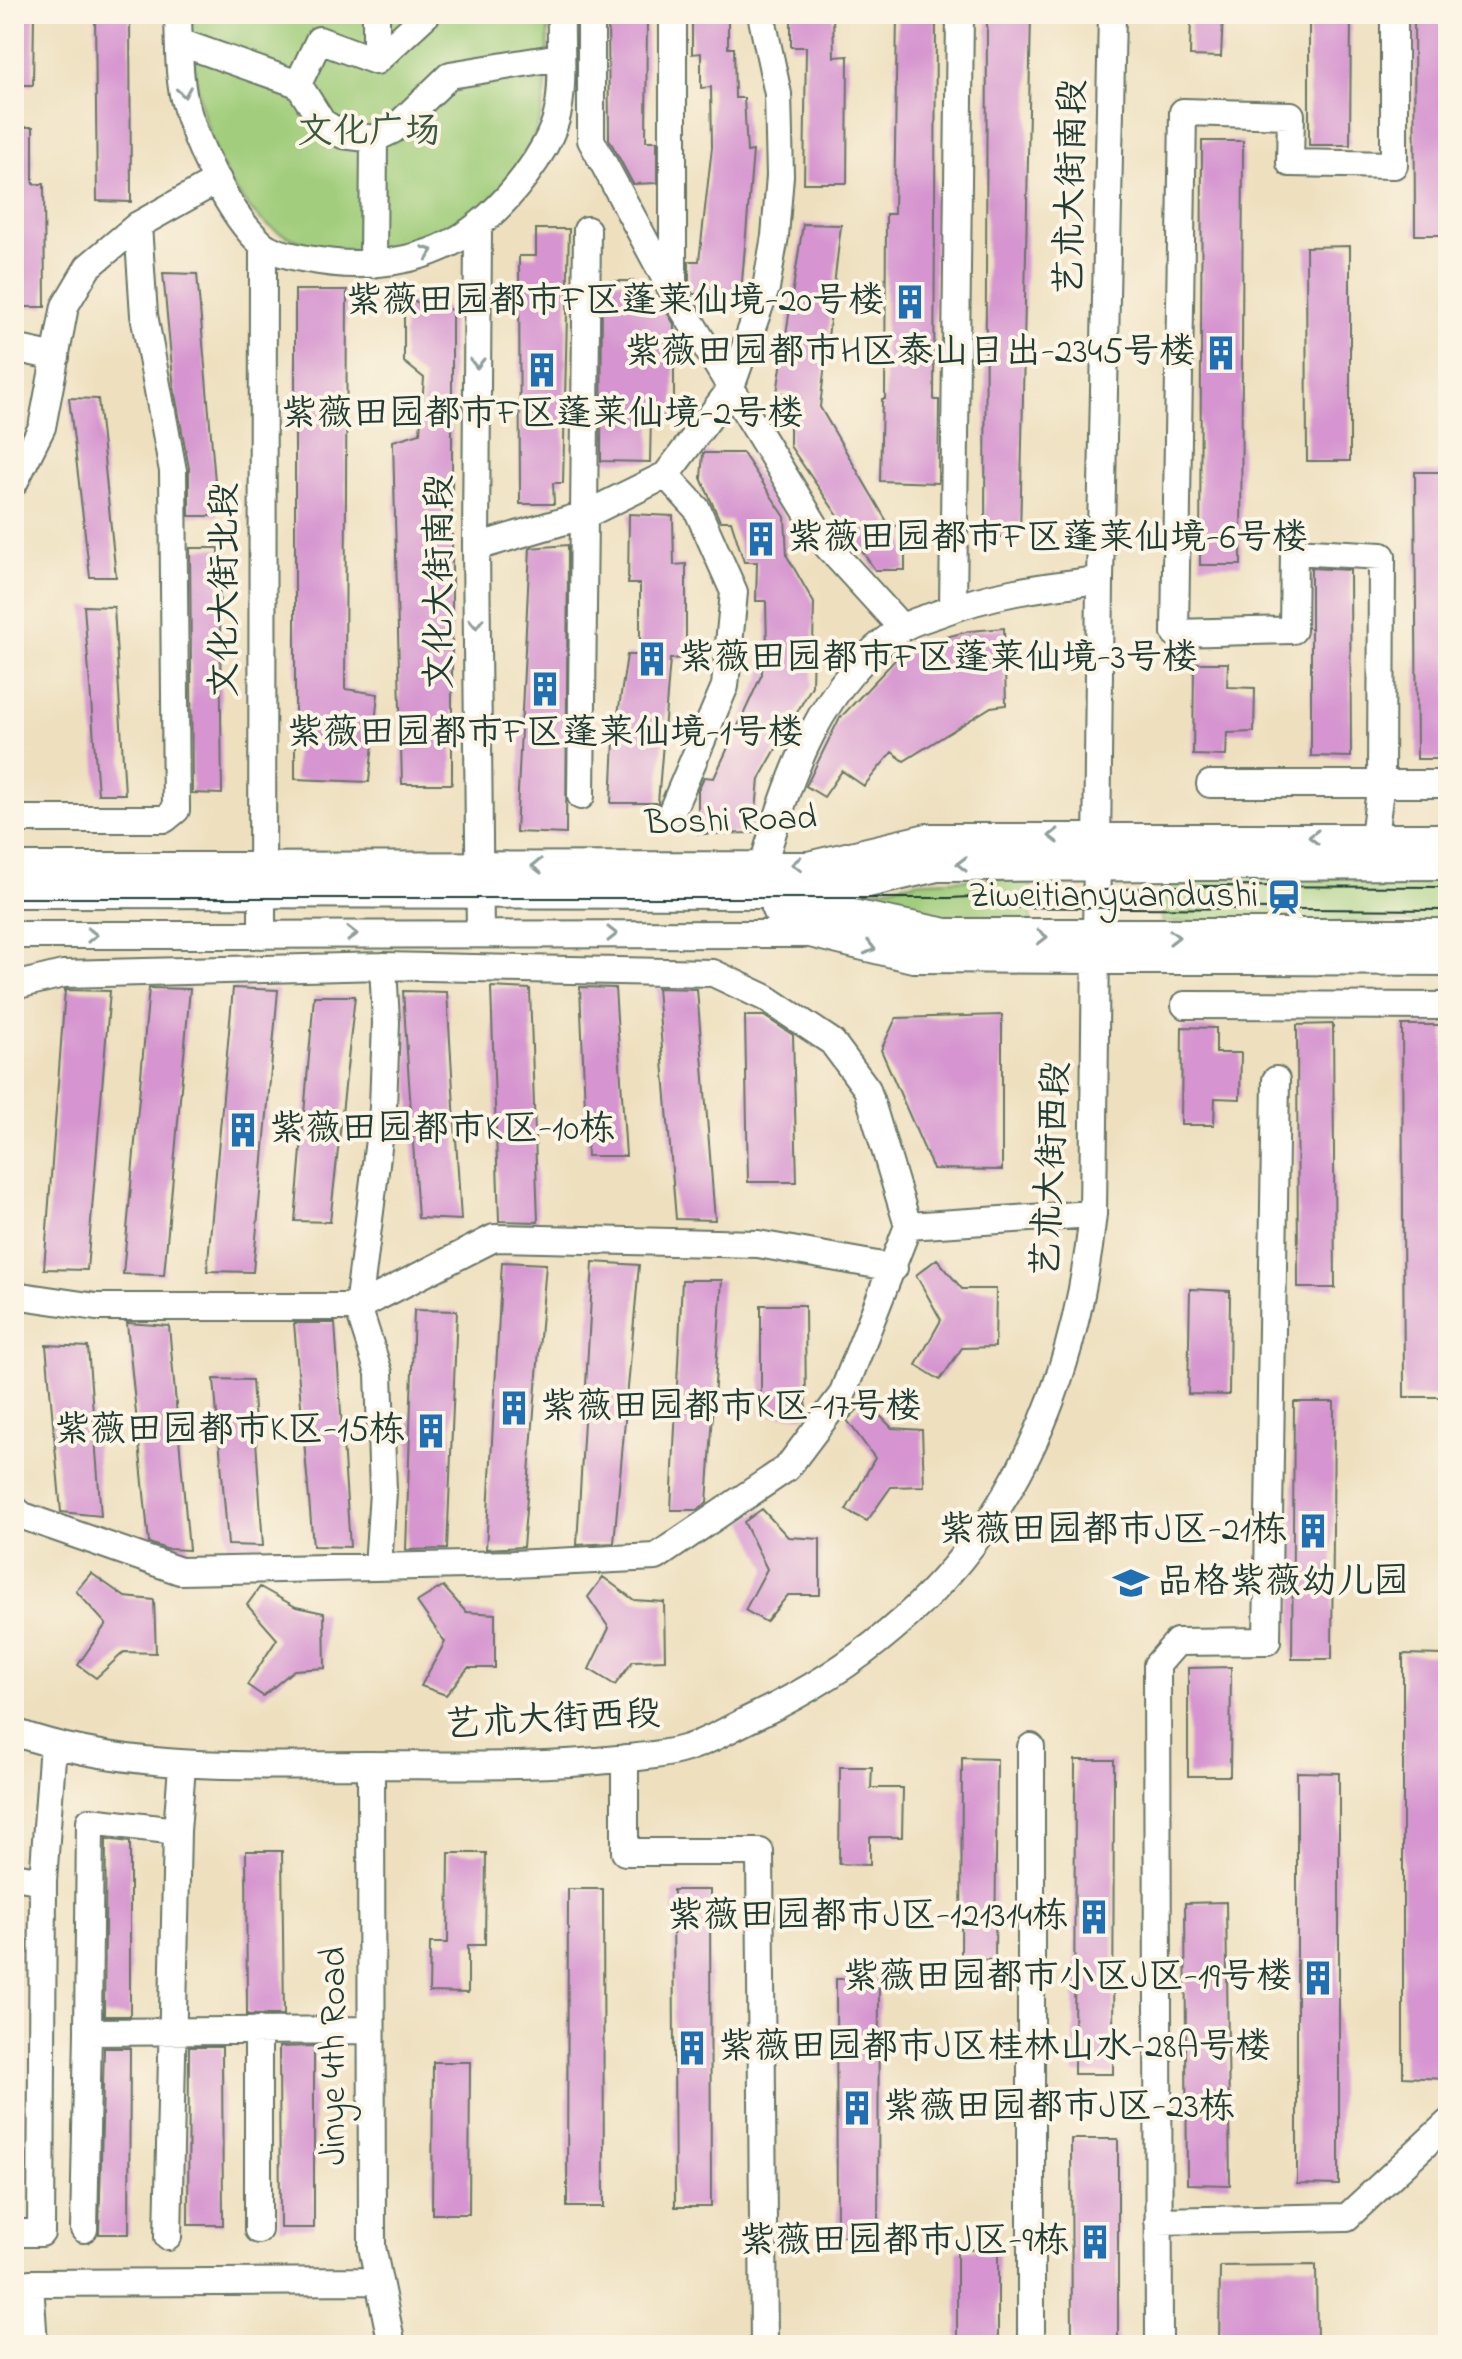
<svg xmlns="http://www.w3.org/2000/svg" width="1462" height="2359" font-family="'Indie Flower','LXGW WenKai TC',sans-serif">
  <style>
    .green { fill: #a1cd7b; stroke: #608558; stroke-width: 2 }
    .building { fill: #d695d0 }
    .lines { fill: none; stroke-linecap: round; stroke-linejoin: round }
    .minor-casing { stroke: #677665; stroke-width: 30 }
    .major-casing { stroke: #677665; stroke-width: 38 }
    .minor { stroke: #fff; stroke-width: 26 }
    .major { stroke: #fff; stroke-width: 34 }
    .tram { stroke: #1f3d34; stroke-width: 2 }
    .oneway { stroke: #8f9e9a }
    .labels { text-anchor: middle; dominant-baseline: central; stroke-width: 8; stroke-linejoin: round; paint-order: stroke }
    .park-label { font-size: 36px; fill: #395a42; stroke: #fcf5e5 }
    .street-label { font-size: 36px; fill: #1f3d34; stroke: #fcf5e5 }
    .poi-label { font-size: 36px; fill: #1f3d34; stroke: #fcf5e5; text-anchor: end }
  </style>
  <rect width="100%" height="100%" fill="#fcf5e5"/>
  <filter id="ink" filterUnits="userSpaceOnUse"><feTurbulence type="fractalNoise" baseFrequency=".0125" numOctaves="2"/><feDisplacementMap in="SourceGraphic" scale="16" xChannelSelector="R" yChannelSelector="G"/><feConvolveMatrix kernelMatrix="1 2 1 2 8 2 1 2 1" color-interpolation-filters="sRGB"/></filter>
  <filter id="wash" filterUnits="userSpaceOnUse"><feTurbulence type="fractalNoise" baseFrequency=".006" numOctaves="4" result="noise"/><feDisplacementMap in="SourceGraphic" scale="32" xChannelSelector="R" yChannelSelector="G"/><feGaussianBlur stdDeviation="1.8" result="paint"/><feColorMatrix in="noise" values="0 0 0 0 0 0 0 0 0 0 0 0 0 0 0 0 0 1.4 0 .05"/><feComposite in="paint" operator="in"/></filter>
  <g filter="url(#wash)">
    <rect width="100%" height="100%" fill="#eee0bf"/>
    <path class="green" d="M191,14H548C548,46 549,79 542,111C532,154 494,203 459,228C412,263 300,259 258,217C208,169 191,81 191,14Z
      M1031,877V923L954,922L871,913V890L921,881Z
      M1448,877V922H1162V878Z"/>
    <g id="blocks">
      <path class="building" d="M14,14H34L33,85H14Z
        M95,14H130L131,202L97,201Z
        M608,14H647L646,141H657V183L633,184L609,139Z
        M692,14H728V48H734L735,98H744L747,152L753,151L741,294H693L689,288V261H699L712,147L711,87L701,88V53L692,54Z
        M791,14H833L834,57L848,56L847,183H804L806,47H791Z
        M897,14H936L934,400H939L938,483L880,481L882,399H885L886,214H894Z
        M987,14H1031L1020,538L985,536Z
        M1191,14H1223L1221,57L1190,56Z
        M1309,14H1351L1350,145H1309Z
        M1414,14H1448V235H1415Z
        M14,127H33V184H44L45,307H14Z
        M1202,141H1243L1241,565H1200Z
        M803,224L841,225L820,407L889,525L905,527V570H875L790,446V393H777Z
        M536,229H569L563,483H553L554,504H520L519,256H536Z
        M1350,246V461H1307L1306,247Z
        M163,273L197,274L218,516H189V468L174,389Z
        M602,281H635L636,309H665L674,324V417H651L650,462L601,461Z
        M295,290H347L345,689L378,694L369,782L295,779Z
        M404,299L452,310V784H402L393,441L420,433L424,378L404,362Z
        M69,398L98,399L116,577H90Z
        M703,453H743L785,517L787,556L814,603L812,686L759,779L754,833L698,834V790L704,777L714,778L762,674V648L767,649L766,601H756L757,562H744L731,521H720L701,478Z
        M1415,472H1448V759H1417Z
        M629,514L673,516L674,565L686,564V658L670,659L658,803H611L614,740L627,655H640V584H628Z
        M568,545L566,834L516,832L530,548Z
        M190,548H219L222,794L192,793Z
        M1311,568L1350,570L1351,757L1311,756Z
        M84,606L114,607L125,794H98Z
        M1004,628L1006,705L991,707L904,761L892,752L864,786L842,771L824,797L806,786L839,719L895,660L922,643L970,631Z
        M1194,663H1228L1227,687L1255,688L1254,732L1227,733L1226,756L1193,755Z
        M491,987L530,989L538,1222L499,1221Z
        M580,987L615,988L626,1156H587Z
        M149,988L190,989L164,1275L123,1274Z
        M233,988L278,990L253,1272L207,1271Z
        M657,988L697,989L715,1220L676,1219Z
        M65,990L110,991L87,1270L44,1269Z
        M403,991L447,992L461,1220L418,1218Z
        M314,996H355L330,1222L295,1221Z
        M1002,1015V1170L933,1169L881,1050L896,1018Z
        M745,1016H764L793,1035L797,1182H748Z
        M1333,1024L1335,1288H1298L1297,1025Z
        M1402,1025H1444V1397H1404Z
        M1182,1027L1216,1028V1053H1241L1240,1099L1215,1098L1214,1125H1181Z
        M937,1259L962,1289H996L995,1347L962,1348L940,1380L916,1365L941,1320L916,1275Z
        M502,1262L546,1264L523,1547L486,1549Z
        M593,1262L639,1265L614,1543L577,1545Z
        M682,1280H722L707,1503L696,1510H671Z
        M1190,1289L1230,1291L1229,1395L1188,1394Z
        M761,1305H805L806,1416L761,1415Z
        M414,1310L457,1311L447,1549L406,1550Z
        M127,1323L169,1326L189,1550L166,1549L149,1543Z
        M294,1323H335L350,1547L313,1546Z
        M46,1345L88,1347L101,1516L61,1512Z
        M214,1379L252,1380L263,1546L228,1545Z
        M866,1401L892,1428L922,1430L924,1486L891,1487L867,1521L846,1510L875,1458L847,1420Z
        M1294,1402H1334L1332,1659H1292Z
        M762,1509L788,1537L820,1539V1595H788L766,1622L745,1610L767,1569L744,1522Z
        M91,1573L125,1597L154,1600L156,1653L124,1652L96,1678L78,1665L106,1624L76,1591Z
        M603,1577L634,1600L664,1602L665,1660L633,1661L615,1685L589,1669L609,1628L588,1597Z
        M443,1586L466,1612L495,1614V1668H468L446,1695L421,1686L445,1642L417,1602Z
        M260,1587L296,1607L324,1613L325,1668L294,1670L263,1696L247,1685L277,1639L247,1605Z
        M1403,1654L1443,1655L1445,2079L1403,2077Z
        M1231,1667L1230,1776H1188V1668Z
        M962,1758L997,1759L995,1960L961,1959Z
        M1075,1760H1114L1113,2074H1074Z
        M840,1767H872L871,1788H903L902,1837H870V1865L839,1864Z
        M1297,1772L1339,1773V2185L1297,2184Z
        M106,1839L130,1842V2016H104Z
        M246,1851H282L284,2015H247Z
        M449,1853H486L485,1945H468V1993L429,1992L430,1943H448Z
        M568,1889H603L604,2207H567Z
        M673,1890H710L711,2207H675Z
        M1226,1902L1230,2185L1187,2184L1185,1903Z
        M836,1979H879L878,2237L837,2236Z
        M314,2046V2228H280L279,2047Z
        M189,2047H222L223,2225H188Z
        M104,2048H130L129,2234H99Z
        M433,2062H470L469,2214H432Z
        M1071,2139H1118V2345H1072Z
        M998,2249V2345H957V2250Z
        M1316,2265L1317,2345H1219L1220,2266Z"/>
    </g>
  </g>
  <g filter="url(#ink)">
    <use href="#blocks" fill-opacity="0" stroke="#677665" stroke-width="2"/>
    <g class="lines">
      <g class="minor-casing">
        <path id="minor" d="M178,14C179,41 178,72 184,99C195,141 228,214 261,243C276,257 334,264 355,264C431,264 480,236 525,176C538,159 554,133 558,111C564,81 560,45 561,14
          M591,14V140L672,291L828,547L902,628
          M179,42L298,84L319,40L376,61L427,14
          M376,61V14
          M298,84L322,122L343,135L374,139L393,130L450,75L560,57
          M478,229L476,547L480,934
          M373,264L374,139
          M673,286V14
          M14,348L56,357
          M666,475L697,509L734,592L725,686L671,813
          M14,483L42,427L65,306L88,267L138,225L218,180
          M476,547L585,515L666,475L730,390L766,288L775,236L780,176L778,94L761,14
          M953,608L960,14
          M1210,784H1448
          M581,796L587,230
          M14,819H165L176,810L173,471L144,315L138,225
          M1374,837L1381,782L1382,556L1294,551L1293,630L1175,633L1183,112L1291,115L1290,163L1394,165V14
          M763,865C788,778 821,681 901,629C910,622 924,619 935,615C992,593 1040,587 1100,580
          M14,866L808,865L927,837H1448
          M14,935L810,934L913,959L1448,962
          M262,935L263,246
          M14,986L63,974L383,966L713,973L766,998L832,1042L867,1089L908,1226L842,1395L787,1468L656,1557L513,1564L180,1571L23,1516L14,1509
          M1185,1005L1448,1006
          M908,1226L1093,1214
          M14,1295L96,1307H358L494,1238L758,1244L894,1268
          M378,1567L383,1492L379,1373L358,1307L383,1108L386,1022L383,966
          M14,1732C127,1772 249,1765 367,1765C450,1765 535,1768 618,1759C640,1757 665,1755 687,1748C711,1741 734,1726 756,1716C966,1617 1070,1440 1093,1214L1100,580L1112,14
          M625,1758V1852H760L764,2345
          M371,1765L372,2247L392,2345
          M177,1831L182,1766
          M14,1876L43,1881
          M88,2032L90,1821L177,1831L168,2237
          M1158,2221L1347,2217L1448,2123
          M84,2229L88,2032L370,2030
          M258,2230V2030
          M14,2233H41L43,1881L53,1744
          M34,2345L30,2283L377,2281
          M1031,2345V1747
          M1159,2345L1157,1665L1177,1642L1267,1641L1276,1080"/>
      </g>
      <g class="major-casing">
        <path id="major" d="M14,890L793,891L833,888L937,864L1448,862
          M779,909L827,912L946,936H1448"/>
      </g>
      <use href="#minor" class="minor"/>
      <use href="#major" class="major"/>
      <path class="tram" d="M14,898H950L1182,886L1448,887
        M982,907L1448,910"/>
    </g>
    <defs><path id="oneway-chevron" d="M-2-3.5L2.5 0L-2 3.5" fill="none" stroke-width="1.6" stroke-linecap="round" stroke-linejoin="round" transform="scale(2)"/></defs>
    <g class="oneway">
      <use href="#oneway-chevron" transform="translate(184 92) rotate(81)"/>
      <use href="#oneway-chevron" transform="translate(428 252) rotate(-19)"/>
      <use href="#oneway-chevron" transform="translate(477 363) rotate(90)"/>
      <use href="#oneway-chevron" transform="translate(476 623) rotate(89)"/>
      <use href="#oneway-chevron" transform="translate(1054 836) rotate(179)"/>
      <use href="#oneway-chevron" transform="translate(1314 837) rotate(-180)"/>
      <use href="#oneway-chevron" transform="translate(797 864) rotate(178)"/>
      <use href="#oneway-chevron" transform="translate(962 864) rotate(180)"/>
      <use href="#oneway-chevron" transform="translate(537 866) rotate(180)"/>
      <use href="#oneway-chevron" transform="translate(352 934)"/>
      <use href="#oneway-chevron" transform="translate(612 934)"/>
      <use href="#oneway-chevron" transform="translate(92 935)"/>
      <use href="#oneway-chevron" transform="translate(1042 937) rotate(1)"/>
      <use href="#oneway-chevron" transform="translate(1174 937)"/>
      <use href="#oneway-chevron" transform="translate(870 948) rotate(14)"/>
    </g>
  </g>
  <defs>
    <g id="building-bare" transform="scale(2.76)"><path d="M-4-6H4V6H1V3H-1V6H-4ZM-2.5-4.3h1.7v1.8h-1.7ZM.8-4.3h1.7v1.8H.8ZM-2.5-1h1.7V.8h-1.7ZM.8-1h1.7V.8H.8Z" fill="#1f6fb2" stroke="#fcf5e5" stroke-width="2.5" paint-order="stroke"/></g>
    <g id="station-bare" transform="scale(2.76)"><path d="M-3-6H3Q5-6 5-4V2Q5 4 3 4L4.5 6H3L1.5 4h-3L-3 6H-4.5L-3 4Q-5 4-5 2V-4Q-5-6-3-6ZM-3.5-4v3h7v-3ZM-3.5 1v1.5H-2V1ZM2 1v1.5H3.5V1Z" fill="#1f6fb2" stroke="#fcf5e5" stroke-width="2.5" paint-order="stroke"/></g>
    <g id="school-bare" transform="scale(2.76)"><path d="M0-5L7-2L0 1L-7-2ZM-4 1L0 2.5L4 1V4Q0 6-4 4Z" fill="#1f6fb2" stroke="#fcf5e5" stroke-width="2.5" paint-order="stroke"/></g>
  </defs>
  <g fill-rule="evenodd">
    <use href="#building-bare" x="910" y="302"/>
    <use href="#building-bare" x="1221" y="353"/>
    <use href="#building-bare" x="542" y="370"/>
    <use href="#building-bare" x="761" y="539"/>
    <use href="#building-bare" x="652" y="659"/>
    <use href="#building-bare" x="545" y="689"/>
    <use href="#station-bare" x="1284" y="897"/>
    <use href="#building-bare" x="243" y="1130"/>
    <use href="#building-bare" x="514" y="1408"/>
    <use href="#building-bare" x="431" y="1431"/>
    <use href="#building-bare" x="1313" y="1531"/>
    <use href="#school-bare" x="1131" y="1583"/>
    <use href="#building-bare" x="1094" y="1917"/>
    <use href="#building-bare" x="1318" y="1978"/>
    <use href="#building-bare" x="692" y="2048"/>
    <use href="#building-bare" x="857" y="2108"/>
    <use href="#building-bare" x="1095" y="2242"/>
  </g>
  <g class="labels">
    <g class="park-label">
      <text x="369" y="133">文化广场</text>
    </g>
    <g class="street-label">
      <text transform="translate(1073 187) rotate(-89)">艺术大街南段</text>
      <text transform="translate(441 582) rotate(-90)">文化大街南段</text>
      <text transform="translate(226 590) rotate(-90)">文化大街北段</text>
      <text transform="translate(731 822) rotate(-2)">Boshi Road</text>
      <text transform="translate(1053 1169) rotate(-87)">艺术大街西段</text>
      <text transform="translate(553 1721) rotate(-3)">艺术大街西段</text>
      <text transform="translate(335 2056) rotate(-90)">Jinye 4th Road</text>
    </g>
    <g class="poi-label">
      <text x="884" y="302">紫薇田园都市F区蓬莱仙境-20号楼</text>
      <text x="1195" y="353">紫薇田园都市H区泰山日出-2345号楼</text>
      <text x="542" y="415" text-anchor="middle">紫薇田园都市F区蓬莱仙境-2号楼</text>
      <text x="787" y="539" text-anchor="start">紫薇田园都市F区蓬莱仙境-6号楼</text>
      <text x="678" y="659" text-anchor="start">紫薇田园都市F区蓬莱仙境-3号楼</text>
      <text x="545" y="734" text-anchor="middle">紫薇田园都市F区蓬莱仙境-1号楼</text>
      <text x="1258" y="897">Ziweitianyuandushi</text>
      <text x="269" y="1130" text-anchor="start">紫薇田园都市K区-10栋</text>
      <text x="540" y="1408" text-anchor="start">紫薇田园都市K区-17号楼</text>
      <text x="405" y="1431">紫薇田园都市K区-15栋</text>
      <text x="1287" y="1531">紫薇田园都市J区-21栋</text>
      <text x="1157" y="1583" text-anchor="start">品格紫薇幼儿园</text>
      <text x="1068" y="1917">紫薇田园都市J区-121314栋</text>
      <text x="1292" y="1978">紫薇田园都市小区J区-19号楼</text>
      <text x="718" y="2048" text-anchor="start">紫薇田园都市J区桂林山水-28A号楼</text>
      <text x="883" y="2108" text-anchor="start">紫薇田园都市J区-23栋</text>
      <text x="1069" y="2242">紫薇田园都市J区-9栋</text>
    </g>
  </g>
  <rect width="1462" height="2359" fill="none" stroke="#fcf5e5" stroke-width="48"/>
</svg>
